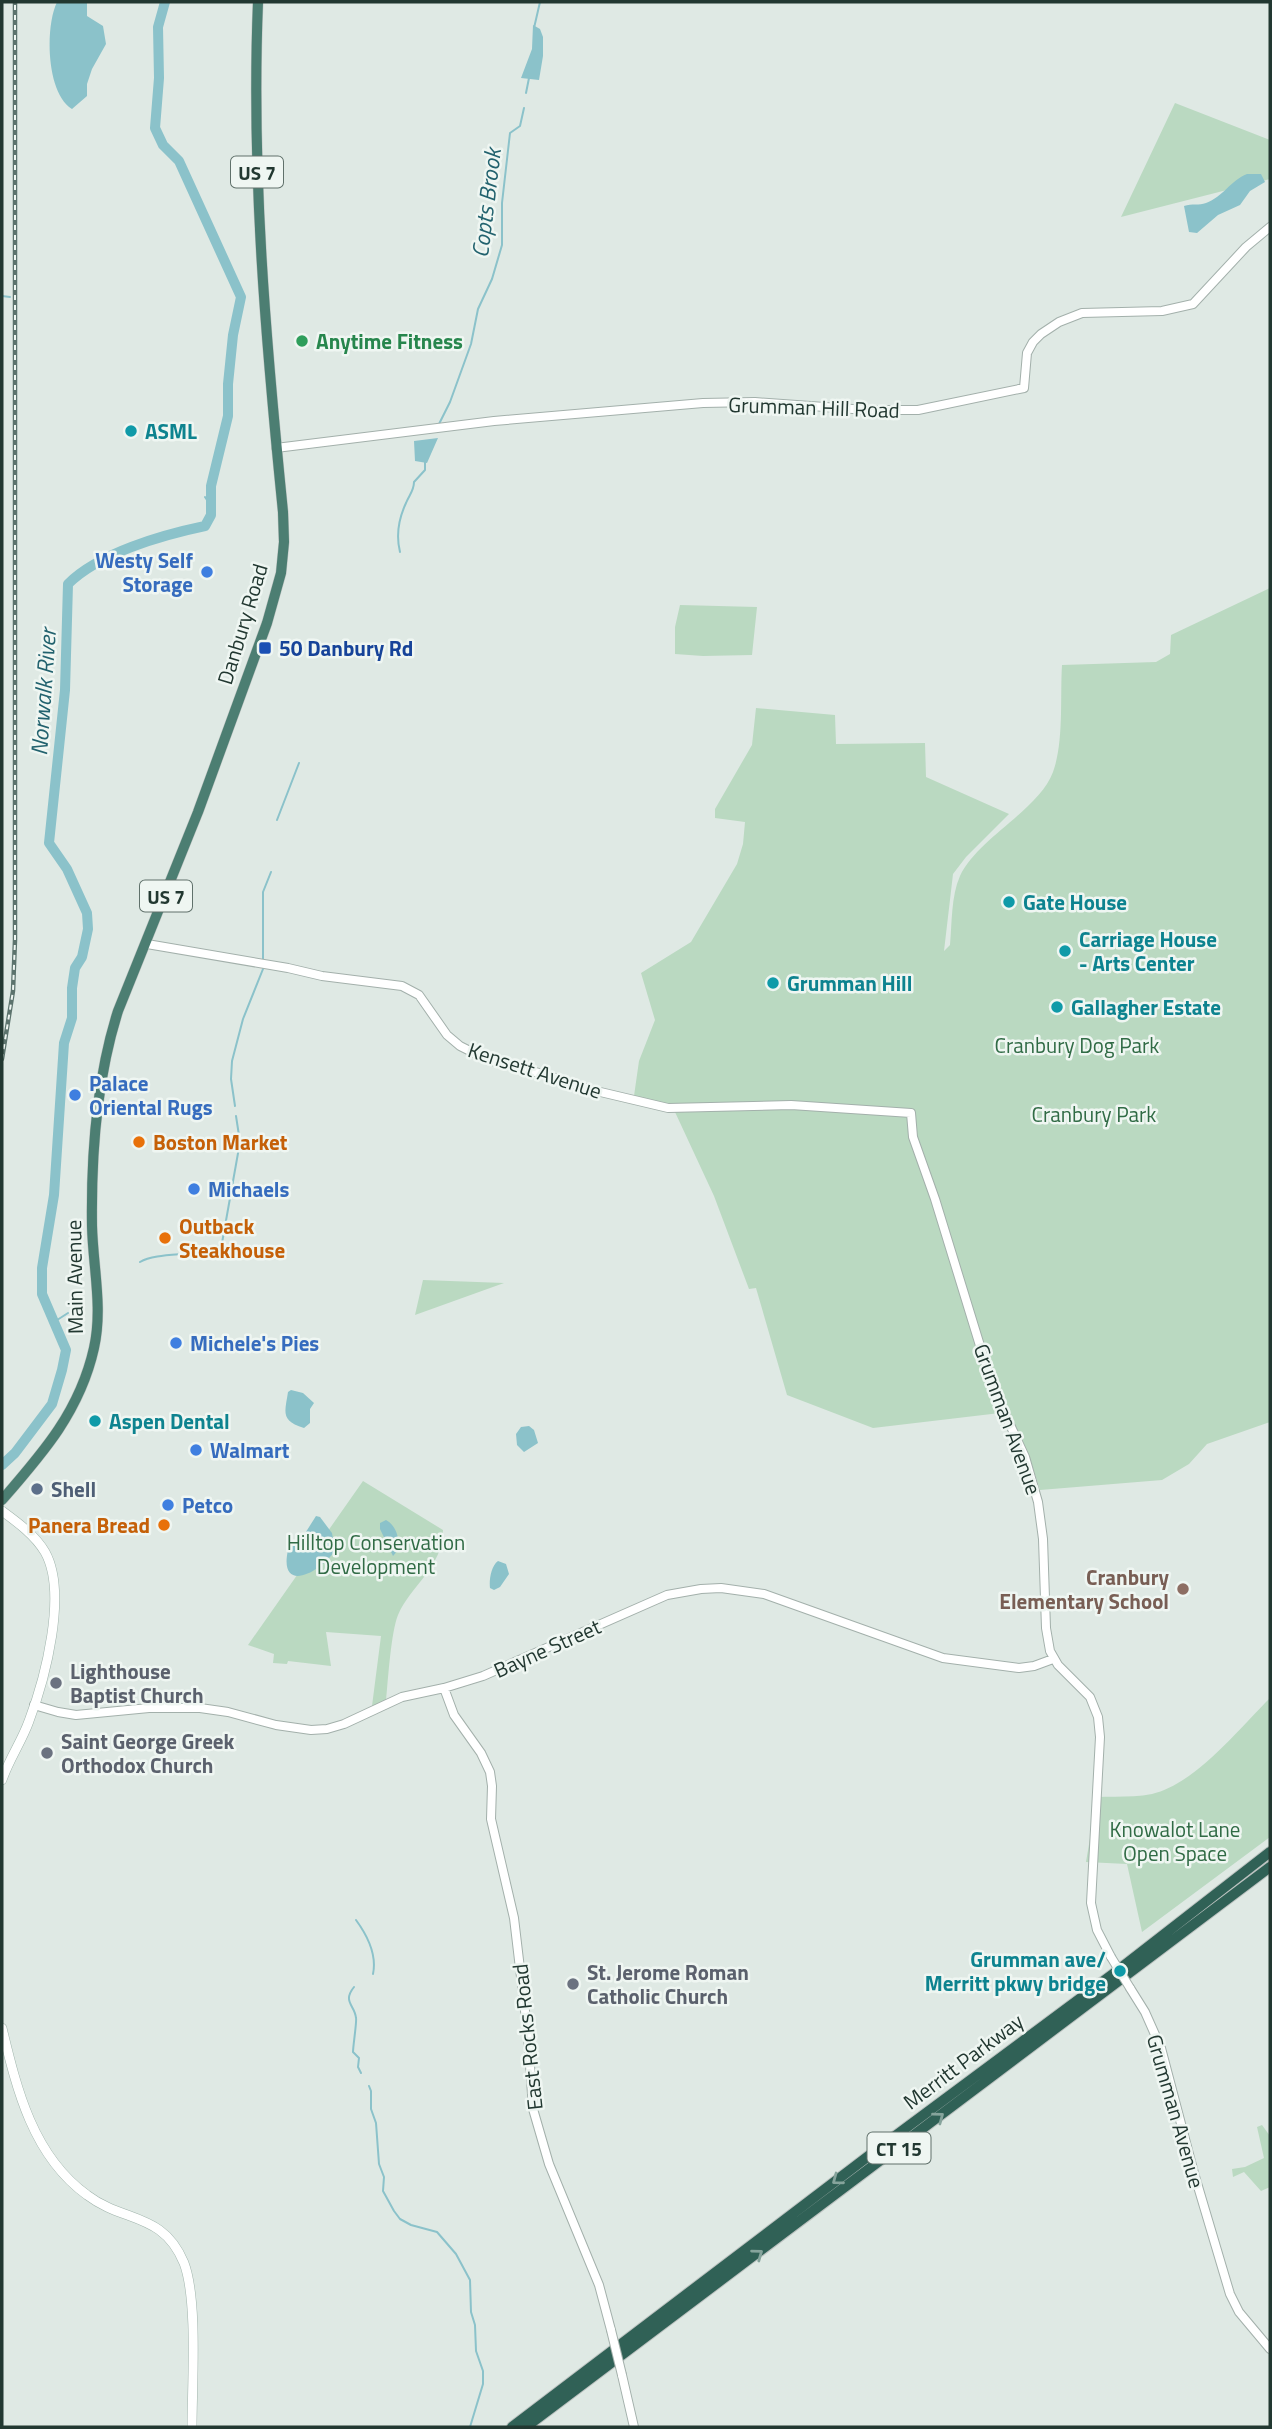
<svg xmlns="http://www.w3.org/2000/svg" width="1272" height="2429" font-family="'Titillium Web',sans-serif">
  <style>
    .green { fill: #bad9c1 }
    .water { fill: #8bc2ca }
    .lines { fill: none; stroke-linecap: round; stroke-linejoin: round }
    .stream { stroke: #8bc2ca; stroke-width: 2 }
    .river { stroke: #8bc2ca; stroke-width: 10 }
    .tertiary-casing { stroke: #a3b0ab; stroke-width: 10 }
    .secondary-casing { stroke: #a0b4ac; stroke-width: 10 }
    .trunk-casing { stroke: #bdc3c1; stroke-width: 11 }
    .motorway-casing { stroke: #bdc3c1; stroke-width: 12 }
    .tertiary { stroke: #fff; stroke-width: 8 }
    .secondary { stroke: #fff; stroke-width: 9 }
    .trunk { stroke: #4c7e72; stroke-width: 10 }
    .motorway { stroke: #306156; stroke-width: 10 }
    .rail-casing { stroke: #5c736d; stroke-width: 4.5 }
    .rail { stroke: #eff6f2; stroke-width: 2; stroke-dasharray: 5; stroke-linecap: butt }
    .tertiary-bridge-casing { stroke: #a3b0ab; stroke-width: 10; stroke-linecap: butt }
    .tertiary-bridge { stroke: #fff; stroke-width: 8 }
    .oneway { stroke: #86a49c }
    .leisure-dot { fill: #2e9e5b; stroke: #eff6f2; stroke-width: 2.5 }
    .culture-dot { fill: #0f9aa8; stroke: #eff6f2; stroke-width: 2.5 }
    .shop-dot { fill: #3f7fe0; stroke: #eff6f2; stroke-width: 2.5 }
    .transit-dot { fill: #1a4fb4; stroke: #eff6f2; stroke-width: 2.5 }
    .food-dot { fill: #e8710a; stroke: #eff6f2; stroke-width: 2.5 }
    .service-dot { fill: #5c6f8a; stroke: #eff6f2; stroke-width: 2.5 }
    .education-dot { fill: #8d6e63; stroke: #eff6f2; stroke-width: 2.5 }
    .worship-dot { fill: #6b7280; stroke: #eff6f2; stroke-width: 2.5 }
    .labels { text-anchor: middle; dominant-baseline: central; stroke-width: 5; stroke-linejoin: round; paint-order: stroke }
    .shield { fill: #eff6f2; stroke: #60716b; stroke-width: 2 }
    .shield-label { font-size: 19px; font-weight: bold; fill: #223831 }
    .leisure-label { font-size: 21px; font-weight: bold; fill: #27864d; stroke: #eff6f2; text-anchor: start }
    .street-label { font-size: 21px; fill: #223831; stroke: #eff6f2 }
    .culture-label { font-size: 21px; font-weight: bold; fill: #0d838f; stroke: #eff6f2; text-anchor: start }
    .shop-label { font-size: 21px; font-weight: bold; fill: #366cbe; stroke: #eff6f2; text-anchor: start }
    .transit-label { font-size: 21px; font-weight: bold; fill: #164399; stroke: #eff6f2; text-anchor: start }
    .park-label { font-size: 21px; fill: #306b45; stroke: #eff6f2 }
    .food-label { font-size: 21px; font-weight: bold; fill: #c56008; stroke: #eff6f2; text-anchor: start }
    .service-label { font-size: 21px; font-weight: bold; fill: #4e5e75; stroke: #eff6f2; text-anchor: start }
    .education-label { font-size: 21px; font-weight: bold; fill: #785e54; stroke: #eff6f2; text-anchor: end }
    .worship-label { font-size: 21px; font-weight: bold; fill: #5b616d; stroke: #eff6f2; text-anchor: start }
    .water-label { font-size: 23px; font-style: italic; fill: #22626e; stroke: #eff6f2 }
  </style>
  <rect width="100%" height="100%" fill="#dfe9e4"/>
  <path class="green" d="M1175,103L1270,140V179L1121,217Z
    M1270,588V1422L1207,1444L1189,1464L1162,1480L1040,1490L1032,1465L986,1374L1000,1413L873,1428L787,1395L756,1288L749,1289L714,1196L675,1112L764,1108L668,1104L634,1096L639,1061L655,1020L641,973L691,942L737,864L743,844L745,822L715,818V809L752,745L756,708L835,715L836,744L925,743L926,777L1009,814L966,857L953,874L944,951L950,945C952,924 951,896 960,876C978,838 1039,810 1053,772C1064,742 1060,697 1062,665L1156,662L1170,654L1171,635Z
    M680,605L757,607L752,655L703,656L675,654V627Z
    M423,1280L504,1283L415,1315Z
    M363,1481L443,1530C443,1567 411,1585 398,1615C391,1632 388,1680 386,1701L372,1706L381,1636L326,1632L331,1666L288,1661L287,1664L273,1663L274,1654L248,1645Z
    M1270,1698V1837L1142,1932L1127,1864L1086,1862L1097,1797C1115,1796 1134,1798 1152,1794C1195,1784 1239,1729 1270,1698Z
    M1262,2125L1270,2136V2187L1261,2191L1244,2172L1233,2177L1232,2169L1245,2167L1264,2158L1257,2127Z"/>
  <path class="water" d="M57,2H87V16L103,26L106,44L92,69L87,84V96L72,109C46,93 45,27 57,2Z
    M533,25L540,29L543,37V56L539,80L521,78L532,49Z
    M1247,174H1261L1265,182L1250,191L1240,205L1218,215L1197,233L1189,232L1184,206C1192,203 1199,206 1206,203C1223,197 1231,180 1247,174Z
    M438,438L427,463L415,461L414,441Z
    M291,1390L303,1393L314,1403L310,1409V1423L304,1428C280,1421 285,1412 288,1392Z
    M529,1426L534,1430L538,1443L524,1452L517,1445L516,1434L521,1427Z
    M316,1516L320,1517L332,1533L335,1550C323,1571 278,1596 288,1550L304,1535Z
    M386,1520C398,1526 403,1547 393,1556L380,1529V1523Z
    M498,1561L506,1564L509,1574L500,1587L494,1590L490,1588C489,1580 491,1566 498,1561Z"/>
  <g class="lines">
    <path class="stream" d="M534,28L540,2
      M526,93L529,78
      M2,296L10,297
      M439,424L450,402L471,344L478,309L492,279L502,245V203L510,133L520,126L524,108
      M205,497L211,506
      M400,552C396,536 399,518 406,503C409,495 414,491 414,482L425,470V461
      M277,820L299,763
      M263,960V892L271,872
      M235,1106L231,1079L232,1061L243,1019L263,969
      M140,1262C160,1250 208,1259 222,1243L240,1142L236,1116
      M54,1322L68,1313
      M356,1920C367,1935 377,1955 373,1974
      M354,1987C342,2002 355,2005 356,2018C357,2021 353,2046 353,2052L359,2058L358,2067L361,2073
      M369,2086L371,2091V2109L376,2123L379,2164L384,2177L383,2191L394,2211L400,2219L411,2225L437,2232L456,2254L470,2280L471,2312L475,2325L476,2351L483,2371V2384L470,2427"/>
    <path class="river" d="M2,1465L15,1453L52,1404L62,1370L66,1350L42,1294V1268L54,1195L64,1043L72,1018V988L75,968L82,957L88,929L87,913L67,869L49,843L65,690L68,584C99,553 162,535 205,526L211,515V486L228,416V384L233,335L241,297L179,161L163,145L155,128L159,78L158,27L165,2"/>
    <g class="tertiary-casing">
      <path id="tertiary" d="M276,448L494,421L703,403L755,402L867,410H918L1024,388L1027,353L1033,342L1041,334L1059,322L1082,313L1162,311L1193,304L1246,247L1270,227
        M147,944L288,968L322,976L402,986L419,995L447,1035L460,1046L474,1053L492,1061L543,1074L592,1090L668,1108L791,1105L911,1113L913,1137L935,1199L993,1388L1025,1457L1038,1502L1043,1539L1046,1628L1050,1651L1058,1665L1090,1697L1098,1717L1100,1737L1091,1903L1097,1930L1111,1957
        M444,1688L454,1715L481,1753L490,1772L492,1786L491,1819L514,1918L528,2036L533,2109L549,2164L599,2285L611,2330
        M34,1705L58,1712L76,1715L149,1708H200L228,1712L276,1725L311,1730L327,1729L344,1724L402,1697L444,1688L483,1676L667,1595L701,1589L721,1588L764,1594L943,1658L1019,1668L1034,1666L1053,1659
        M1130,1988L1145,2012L1161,2048L1194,2173L1230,2294L1239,2312L1270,2349
        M622,2375L634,2427"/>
    </g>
    <g class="secondary-casing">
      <path id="secondary" d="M2,1511C17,1522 35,1535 45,1552C68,1593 45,1679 29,1721C22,1741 9,1759 2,1780
        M2,2028C17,2090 33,2156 87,2195C124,2223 163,2212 184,2263C198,2300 192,2385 192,2427"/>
    </g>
    <g class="trunk-casing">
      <path id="trunk" d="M2,1500C43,1453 80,1411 94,1348C103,1308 93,1267 92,1226C91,1154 96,1080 118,1011L198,812L267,623L281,573L284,542L283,512C266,343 251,172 258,2"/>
    </g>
    <g class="motorway-casing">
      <path id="motorway" d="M512,2427L879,2148L1113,1974L1270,1852
        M526,2427L1270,1867"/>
    </g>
    <use href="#tertiary" class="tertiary"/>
    <use href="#secondary" class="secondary"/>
    <use href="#trunk" class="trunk"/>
    <use href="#motorway" class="motorway"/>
    <g class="rail-casing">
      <path id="rail" d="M2,1059L13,991L15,940V2"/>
    </g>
    <use href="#rail" class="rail"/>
    <g class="tertiary-bridge-casing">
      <path id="tertiary-bridge" d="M1111,1957L1130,1988
        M611,2330L622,2375"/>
    </g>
    <use href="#tertiary-bridge" class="tertiary-bridge"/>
  </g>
  <defs><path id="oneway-chevron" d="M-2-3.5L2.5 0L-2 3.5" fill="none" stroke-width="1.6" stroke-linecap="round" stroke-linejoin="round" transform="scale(1.75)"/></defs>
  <g class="oneway">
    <use href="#oneway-chevron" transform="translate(939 2117) rotate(-37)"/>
    <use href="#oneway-chevron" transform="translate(837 2180) rotate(143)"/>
    <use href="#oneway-chevron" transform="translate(758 2254) rotate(-36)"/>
  </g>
  <circle class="leisure-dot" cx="302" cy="341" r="7"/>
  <g class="culture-dot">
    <circle cx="131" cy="431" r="7"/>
    <circle cx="1009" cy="902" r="7"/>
    <circle cx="1065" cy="951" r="7"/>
    <circle cx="773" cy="983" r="7"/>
    <circle cx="1057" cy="1007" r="7"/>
    <circle cx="95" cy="1421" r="7"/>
    <circle cx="1120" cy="1971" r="7"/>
  </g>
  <g class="shop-dot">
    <circle cx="207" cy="572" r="7"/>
    <circle cx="75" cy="1095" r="7"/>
    <circle cx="194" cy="1189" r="7"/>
    <circle cx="176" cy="1343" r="7"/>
    <circle cx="196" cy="1450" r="7"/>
    <circle cx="168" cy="1505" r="7"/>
  </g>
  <rect class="transit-dot" x="258" y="641" width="14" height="14" rx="3.5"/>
  <g class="food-dot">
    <circle cx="139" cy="1142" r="7"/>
    <circle cx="165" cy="1238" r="7"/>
    <circle cx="164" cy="1525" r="7"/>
  </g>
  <circle class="service-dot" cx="37" cy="1489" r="7"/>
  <circle class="education-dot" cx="1183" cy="1589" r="7"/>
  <g class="worship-dot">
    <circle cx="56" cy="1683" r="7"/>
    <circle cx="47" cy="1753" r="7"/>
    <circle cx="573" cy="1984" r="7"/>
  </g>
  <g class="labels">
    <g class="shield">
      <rect x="231" y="156.5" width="52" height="31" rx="5"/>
      <rect x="140" y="880.5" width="52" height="31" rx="5"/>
      <rect x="867.5" y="2132.5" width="63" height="31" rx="5"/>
    </g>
    <g class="shield-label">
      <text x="257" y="172">US 7</text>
      <text x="166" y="896">US 7</text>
      <text x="899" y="2148">CT 15</text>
    </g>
    <g class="leisure-label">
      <text x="316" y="341">Anytime Fitness</text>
    </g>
    <g class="street-label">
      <text transform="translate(814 407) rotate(2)">Grumman Hill Road</text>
      <text transform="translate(242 624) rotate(-73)">Danbury Road</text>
      <text transform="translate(535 1070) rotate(18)">Kensett Avenue</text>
      <text transform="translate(74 1277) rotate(-91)">Main Avenue</text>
      <text transform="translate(1008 1419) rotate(70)">Grumman Avenue</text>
      <text transform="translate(547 1648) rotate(-24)">Bayne Street</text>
      <text transform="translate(527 2037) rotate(-96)">East Rocks Road</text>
      <text transform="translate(963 2061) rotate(-37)">Merritt Parkway</text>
      <text transform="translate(1176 2111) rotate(74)">Grumman Avenue</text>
    </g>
    <g class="culture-label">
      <text x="145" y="431">ASML</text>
      <text x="1023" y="902">Gate House</text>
      <text x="1079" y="939">Carriage House<tspan x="1079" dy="24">- Arts Center</tspan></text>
      <text x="787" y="983">Grumman Hill</text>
      <text x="1071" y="1007">Gallagher Estate</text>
      <text x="109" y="1421">Aspen Dental</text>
      <text x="1106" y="1959" text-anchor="end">Grumman ave/<tspan x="1106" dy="24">Merritt pkwy bridge</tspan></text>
    </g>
    <g class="shop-label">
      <text x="193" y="560" text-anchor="end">Westy Self<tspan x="193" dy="24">Storage</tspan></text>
      <text x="89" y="1083">Palace<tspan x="89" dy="24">Oriental Rugs</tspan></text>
      <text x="208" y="1189">Michaels</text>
      <text x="190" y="1343">Michele's Pies</text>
      <text x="210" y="1450">Walmart</text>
      <text x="182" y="1505">Petco</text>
    </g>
    <g class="transit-label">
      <text x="279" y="648">50 Danbury Rd</text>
    </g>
    <g class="park-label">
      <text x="1077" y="1045">Cranbury Dog Park</text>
      <text x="1094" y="1114">Cranbury Park</text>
      <text x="376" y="1542">Hilltop Conservation<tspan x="376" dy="24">Development</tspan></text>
      <text x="1175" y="1829">Knowalot Lane<tspan x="1175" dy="24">Open Space</tspan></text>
    </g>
    <g class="food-label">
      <text x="153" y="1142">Boston Market</text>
      <text x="179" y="1226">Outback<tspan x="179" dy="24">Steakhouse</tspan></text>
      <text x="150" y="1525" text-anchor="end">Panera Bread</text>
    </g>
    <g class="service-label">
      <text x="51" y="1489">Shell</text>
    </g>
    <g class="education-label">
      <text x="1169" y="1577">Cranbury<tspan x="1169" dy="24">Elementary School</tspan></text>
    </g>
    <g class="worship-label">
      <text x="70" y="1671">Lighthouse<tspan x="70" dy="24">Baptist Church</tspan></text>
      <text x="61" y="1741">Saint George Greek<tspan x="61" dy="24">Orthodox Church</tspan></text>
      <text x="587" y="1972">St. Jerome Roman<tspan x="587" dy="24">Catholic Church</tspan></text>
    </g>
    <g class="water-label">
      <text transform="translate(486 203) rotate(-83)">Copts Brook</text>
      <text transform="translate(43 692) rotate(-86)">Norwalk River</text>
    </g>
  </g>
  <rect width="1272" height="2429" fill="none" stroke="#223831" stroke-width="7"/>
</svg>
